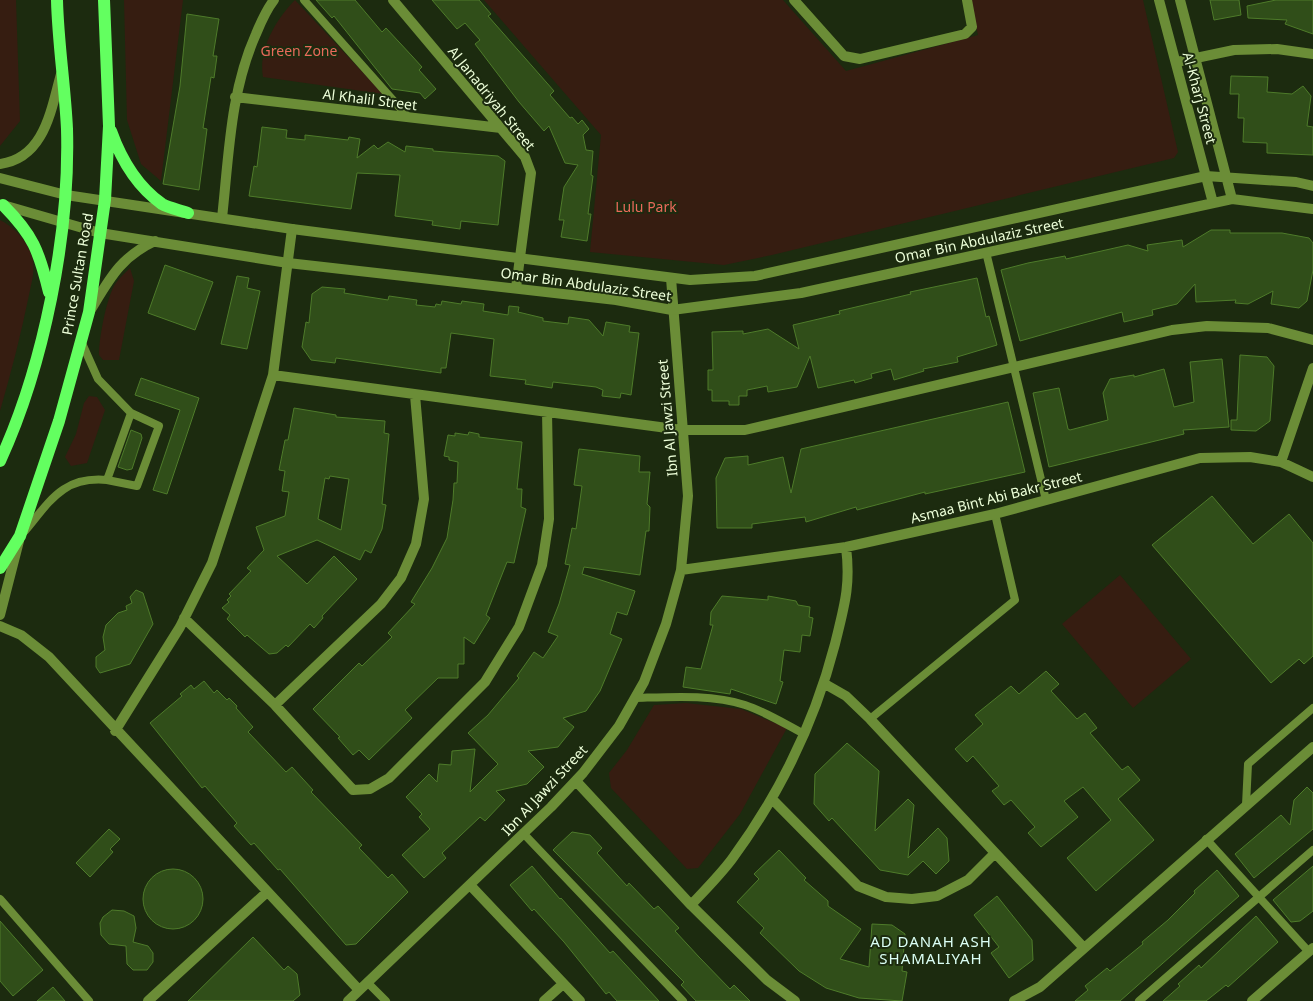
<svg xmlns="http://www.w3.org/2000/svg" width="1313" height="1001" font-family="'Noto Sans',sans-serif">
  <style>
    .green { fill: #361d11 }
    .building { fill: #304e19; stroke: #4e7b2a; fill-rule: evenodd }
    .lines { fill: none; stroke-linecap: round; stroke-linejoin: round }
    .service { stroke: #6b8d37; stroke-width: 8 }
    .minor { stroke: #6b8d37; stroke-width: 10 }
    .tertiary { stroke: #6b8d37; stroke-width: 10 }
    .primary { stroke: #63ff60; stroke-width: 12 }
    .labels { text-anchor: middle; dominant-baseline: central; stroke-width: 4; stroke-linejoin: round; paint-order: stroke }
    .park-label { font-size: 14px; fill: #e96a5b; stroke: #1c2b0f }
    .street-label { font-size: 14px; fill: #edffd9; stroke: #1c2b0f }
    .neighbourhood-label { font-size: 15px; letter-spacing: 1px; fill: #dbfff5; stroke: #1c2b0f }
  </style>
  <rect width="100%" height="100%" fill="#1c2b0f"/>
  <path class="green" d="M0,0H16L20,121L0,146Z
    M124,0H183L161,181L141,164L127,120Z
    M295,0L383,94L263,77C258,50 276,19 295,0Z
    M484,0H783L846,71L978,35L970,0H1143L1178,152L1174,158L772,255L724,265L590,252L601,135Z
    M0,220C15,227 30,244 33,261C35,272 31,284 29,295C21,334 11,373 0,411Z
    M130,268L134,281L119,360H103L99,355C99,338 106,301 114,286C118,279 125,273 130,268Z
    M89,396L97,397L105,410L87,463L71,466L65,457L76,434L84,403Z
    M1120,575L1191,659L1133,708L1062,624Z
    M686,703L741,709L787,728L740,814L698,868L687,869L611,788L609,773L627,750L654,705Z"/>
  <path class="building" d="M316,0H355L382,32L386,28L412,56L422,67L419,70L436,89L425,99L420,93L392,89L334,16L332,18Z
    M432,0H479L491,14L488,16L554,91L550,95L570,118L572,117L578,124L582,120L589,129L583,135L586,150L593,151L591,175L593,176L588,214H591L587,241L561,237L564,220H559L564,187L578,165L565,163L549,126L544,131L519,102L475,44L480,40L465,23L457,29Z
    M1210,0H1239L1241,15L1214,20Z
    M1276,0H1313V34L1285,24L1287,20L1248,18L1247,6Z
    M187,14L219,19L213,56H217L214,78L211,77L203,128L207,129L199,190L163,184L180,86Z
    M1231,76L1268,77L1267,92L1292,94L1303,86L1311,96L1307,126L1313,127V155L1267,153V143L1243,142L1244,118H1238L1239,94H1230Z
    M262,127L287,130L286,138L305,140V135L348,140L349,137L360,139L357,158L374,145L378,149L388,142L405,152L406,146L433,149V151L498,156L505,161L498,225L461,221L460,229L432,225L433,221L395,216L400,175L357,173L351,209L249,196L254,166L257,167Z
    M1211,230H1230V233H1282L1309,238L1313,243V270L1307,301L1299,308L1271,304L1273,291L1248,304L1235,303L1236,300L1196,302L1195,284L1177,304L1152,310L1153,315L1124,322L1122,312L1020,341L1001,270L1028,263L1065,256L1066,259L1128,245L1148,251L1147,245L1182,240L1183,247Z
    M165,265L213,282L195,330L148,313Z
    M237,276L249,278L247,288L260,291L247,349L221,344Z
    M977,278L986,317L989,316L997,345L957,357L958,362L923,369L924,371L894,380L891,369L871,374L872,378L855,383L854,380L818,388L810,356L797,387L768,392L767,386L747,390V396H739V405H729V401H712V390H708V370H713L712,332L743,331V334L768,329L799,349L793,325L840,314L839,311L911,294L910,292Z
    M322,287L345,289L344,293L388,300L389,296L417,300L416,305L435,307L436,304L441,305L442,301L461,304L462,301L484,304L483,311L508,315L509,306L519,307L518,312L543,318V321L568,324L569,317L589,320L603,336L606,322L630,326L629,332L639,333L631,395L621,393L620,398L602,396L603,390L596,387L553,382L552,388L525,384L526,380L490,376L494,339L451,333L446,368H441V373L336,358L335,363L311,360L302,347L306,322L309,323L312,294Z
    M1240,355L1267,357L1274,366L1270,421L1256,431L1231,430V420H1237Z
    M1222,359L1229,427L1183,430L1184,434L1049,467L1033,393L1059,388L1068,429L1070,430L1108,420L1103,393L1110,379L1134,375V377L1164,369L1174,407L1194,402L1190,362Z
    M141,378L199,398L167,494L153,490L180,410L135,395Z
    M1008,402L1025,472L925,494V492L857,510L856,507L806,522L805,517L752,524V528H717L716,478L725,458L748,456V465L783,457L791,493L801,449Z
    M294,408L336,415V417L385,421L384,433L389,434L382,504L386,505L382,529L371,553L365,550L360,560L317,540L277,556L307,584L334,556L357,579L322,616L323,618L314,628L310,624L288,647L286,645L277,653L269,654L247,635L245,637L227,619L230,615L222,608L229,602L227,600L231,596L229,594L251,571L247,568L264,550L256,527L285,516L289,492L282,491L285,471L279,470L285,440H288ZM330,476L349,479L341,530L318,519L325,478L329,479Z
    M131,430L141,434L142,438L132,469L127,470L118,467Z
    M469,432L479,434V437L522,442L517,489H522L521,507L526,509L514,563L507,562L486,615L490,618L474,644L464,637V664H458V678H438L405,710L412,718L369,760L359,750L353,755L338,738L340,737L313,709L359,663L362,666L392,637L388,633L415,604L411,602L432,568L447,538L453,500L454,483H457L458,462L449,460V457L444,456L448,435L455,436V433L468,435Z
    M579,449L640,456L639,472H650L647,504L650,507L649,531H646L640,575L584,567L582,574L635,591L627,615L617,612L610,634L622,639L600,691L586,711L563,718L574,727L558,747L528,751L544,767L527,784L496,791L505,800L485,821L480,817L442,853L446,858L424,878L402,855L430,829L419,817L422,814L406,797L429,774L437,782L439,764L451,765L452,751L475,749L470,792L498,764L468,733L488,715L519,678L517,676L534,652L543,658L558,636L548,632L559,604L570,565L565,564L572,528L576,529L582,486L574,485Z
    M1212,496L1253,544L1289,514L1313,543V656L1304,664L1299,659L1271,683L1152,545Z
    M136,590L143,593L153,624L130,664L100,673L96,667V657L105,650L103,637L106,625L118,613L127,610L126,606L132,603L130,597Z
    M722,596L768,600V596L796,601L798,605L810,607L809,617L813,618L810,636L802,635L800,652L784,650L780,681L783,682L776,704L731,689L730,694L683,687L686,667L701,669L713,625H710L711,612Z
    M1046,671L1059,684L1051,691L1077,719L1085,713L1097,728L1090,733L1122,770L1128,766L1140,780L1118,799L1154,840L1096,891L1067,858L1111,820L1083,787L1064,801L1078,817L1041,847L1028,833L1035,827L1011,800L1004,805L992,791L999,786L973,756L967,762L955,749L983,724L975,715L1011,686L1019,694Z
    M204,681L214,693L217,690L227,700L229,698L237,706L236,708L253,727L248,732L286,772L292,767L313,790L311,792L362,845L359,848L388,878L392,874L408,892L356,944L346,945L280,869L278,870L254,843L251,845L234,826L237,823L205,786L202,788L150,723L182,696L180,694L191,685L194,689Z
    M847,743L879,771L875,831L908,799L914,805L908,858L938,828L947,838L949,861L936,874L923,861L908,875L880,870L832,818L829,821L814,804L815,774Z
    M1307,787L1313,793V829L1254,878L1235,854L1281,815L1290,825L1294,800Z
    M109,829L120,839L110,849L113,852L90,877L76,863Z
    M572,832L590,835L602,848L597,853L627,886L629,883L654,909L658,906L679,928L675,931L699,957L730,989L734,985L750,1001H696L681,985L684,982L553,850Z
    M779,850L806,878L804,880L828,901V906L861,929L840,959L869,967L872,924L892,925L905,934L902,971L907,972L902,1001L859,998L826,988L799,971L760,933L764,928L737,902L759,879L754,874Z
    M532,866L560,899L561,898L610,953L613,951L659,1001H617L609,992L606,994L564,942L534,909L532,911L510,885Z
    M1313,866V911L1300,921L1291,922L1273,900Z
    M143 899a30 30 0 1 1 60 0a30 30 0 1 1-60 0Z
    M1217,870L1239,896L1120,1001H1075L1088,990L1085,986L1107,968L1110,971L1143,944L1142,942L1168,920L1195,893L1194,891Z
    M997,896L1032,940L1033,960L1009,978L991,953L999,947L974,915Z
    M112,910L124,911L134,916L136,928L133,942L148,946L153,953V962L147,970H133L127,964L126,946L109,944L101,935L100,923L103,917Z
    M1256,916L1278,942L1228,987L1226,985L1206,1001H1163L1180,986L1178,984L1199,965L1201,968Z
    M0,921L43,970L13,996L0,981Z
    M253,937L284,970L288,966L297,974L300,995L293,1001H188Z
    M53,987L65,1001H37Z"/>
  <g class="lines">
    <path class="service" d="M304,0L408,117
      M986,252L1046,500
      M107,480L137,486L159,426L131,413
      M25,531C50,501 63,476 107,480L131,413L98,379L81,341
      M635,698C670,697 712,694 745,705C766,712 785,724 804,734
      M870,719L1015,600L995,514
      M1246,805L1248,764L1313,708
      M523,833L683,1001
      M1206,839L1309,952
      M0,899L89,1001
      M367,982L386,1001
      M1139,1001L1313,850"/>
    <path class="minor" d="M393,0L525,157L531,173L516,288
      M794,0L844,56L860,59L965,34L972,27L967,0
      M1177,62L1234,50L1277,49L1313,54
      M235,97L501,128
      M222,218C229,155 230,92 256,34C261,22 266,10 274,0
      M273,375L682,430H745L1172,330L1207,326L1268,328L1313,340
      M1281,462L1313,368
      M681,570L846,547L995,514L1200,458L1250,457L1281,462L1313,477
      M184,618L275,705L353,790L370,789L389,778L485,682L519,627L542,565L549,519L547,412
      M0,626L21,635L49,657L359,990
      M825,684L846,696L870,719L1084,948
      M275,705L381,604L401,578L416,544L424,499L415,395
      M115,731L180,627L212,563L273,375L292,229
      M576,781L691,905L767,980L795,1001
      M772,799L858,886L886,897L912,899L937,896L968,880L995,853
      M470,885L580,1001
      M691,905C705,890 720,875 732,859C779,795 815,721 835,644C844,607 851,586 846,547
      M148,1001L266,893
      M348,1001L551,807L583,773L619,726L644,682L666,624L681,570L688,496L671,278
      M544,1001L563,984
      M1014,1001L1040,987L1313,747
      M1252,1001L1313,948"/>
    <path class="tertiary" d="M1159,0L1213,203
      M1180,0L1232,199
      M0,164C45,158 51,109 61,74
      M0,178L66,195L292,229L690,280L755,276L1206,176L1296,182L1313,186
      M3,205L100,233L288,263L616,300L672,310L801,293L1232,199L1313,209
      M90,311C109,280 120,257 155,241
      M0,615L19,541"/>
    <path class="primary" d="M111,131C121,159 138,187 162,204C169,208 180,210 188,213
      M3,205C33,235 39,251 49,292
      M0,461C44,365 70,234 67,129C65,86 58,43 57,0
      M0,568L20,536L59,421L89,312L105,200L109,126L104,0"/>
  </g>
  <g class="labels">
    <g class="park-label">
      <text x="299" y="50">Green Zone</text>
      <text x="646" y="206">Lulu Park</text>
    </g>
    <g class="street-label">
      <text transform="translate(492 98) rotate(51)">Al Janadriyah Street</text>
      <text transform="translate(1200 98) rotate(75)">Al-Kharj Street</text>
      <text transform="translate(370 99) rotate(7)">Al Khalil Street</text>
      <text transform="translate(979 240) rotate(-12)">Omar Bin Abdulaziz Street</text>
      <text transform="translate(77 274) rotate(-80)">Prince Sultan Road</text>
      <text transform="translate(586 284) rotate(8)">Omar Bin Abdulaziz Street</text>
      <text transform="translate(667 418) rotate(-95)">Ibn Al Jawzi Street</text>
      <text transform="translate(996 497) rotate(-14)">Asmaa Bint Abi Bakr Street</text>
      <text transform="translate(544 790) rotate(-47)">Ibn Al Jawzi Street</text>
    </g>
    <g class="neighbourhood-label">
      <text x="931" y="941">AD DANAH ASH<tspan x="931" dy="17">SHAMALIYAH</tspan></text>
    </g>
  </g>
</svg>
